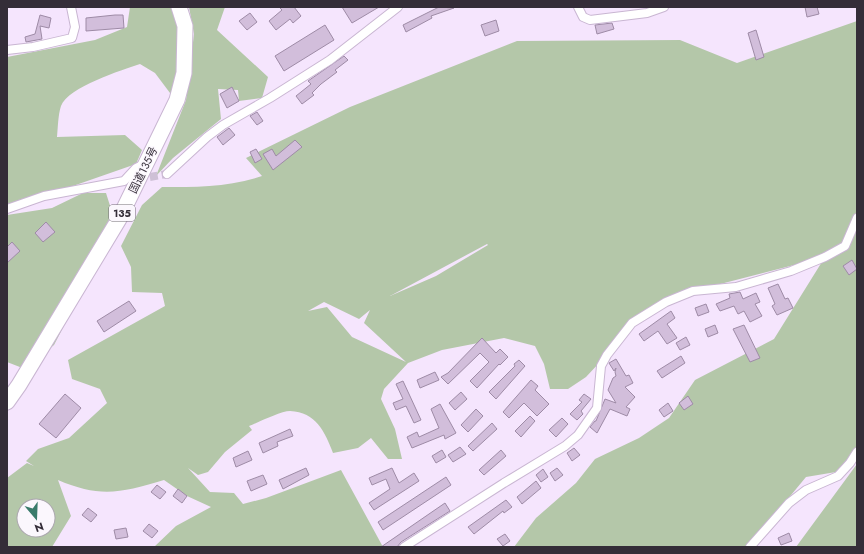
<svg xmlns="http://www.w3.org/2000/svg" width="864" height="554" font-family="Jost,'Noto Sans JP',sans-serif">
  <style>
    .green { fill: #b4c7a9; fill-rule: evenodd }
    .building { fill: #d2bedb; stroke: #9e8ba6 }
    .lines { fill: none; stroke-linecap: round; stroke-linejoin: round }
    .street-tunnel { stroke: #cec0d6; stroke-width: 8; stroke-dasharray: 8 4; stroke-linecap: butt }
    .street-casing { stroke: #c9b6d2; stroke-width: 10 }
    .highway-casing { stroke: #c9b6d2; stroke-width: 17 }
    .street { stroke: #fff; stroke-width: 8 }
    .highway { stroke: #fff; stroke-width: 15 }
    .labels { text-anchor: middle; dominant-baseline: central; stroke-width: 3; stroke-linejoin: round; paint-order: stroke }
    .shield { fill: #fbf7fd; stroke: #706a73; stroke-width: 1 }
    .shield-label { font-size: 10px; font-weight: bold; fill: #342d38 }
    .street-label { font-size: 11px; fill: #342d38; stroke: #fbf7fd }
  </style>
  <rect width="100%" height="100%" fill="#f5e5fd"/>
  <path class="green" d="M130,7H179L180,88L173,97L155,73L140,64C122,70 68,87 61,106C58,115 58,127 57,137L125,135L142,150L136,164L7,209V57L95,40L127,27Z
    M189,7H225L217,30L268,77L262,98L239,101L238,90L218,89L221,119L173,158L156,176L186,100L194,34Z
    M857,21V453L842,471L806,477L748,547H514L536,518L576,483L595,459L639,438L669,418L695,380L774,339L825,257L693,291L645,314L586,377L568,389H550L544,364L535,346L504,338L442,350L408,363L384,389L381,399L395,429L402,459H388L371,438L358,448L333,453C325,432 316,412 290,411C281,411 259,422 249,426L252,430L225,452L208,472L198,475L188,468L210,492L234,493L243,504L266,498L341,470L383,547H154L176,526L211,507L187,496L164,480C121,493 100,498 58,480L71,516L52,547H7V478L27,463L34,466L26,461L38,449L69,438L107,403L100,389L72,379L68,360L165,306L162,293L132,292L131,267L121,246L142,205L162,187C196,187 229,187 262,176L246,158L350,107L517,41L680,40L737,63ZM488,245L436,276L390,296L487,244ZM324,302L359,319L370,310L364,323L406,362L352,337L327,307L308,311ZM24,506H48V530H24Z
    M83,193H106L112,212L82,291L54,345L25,369L7,362V215L52,208Z
    M857,464V547H796Z"/>
  <path class="building" d="M279,7H294L301,16L293,23L290,19L276,30L269,21L282,10Z
    M342,7H379L352,23Z
    M439,7L454,8L431,16L432,18L406,32L403,25Z
    M805,7H817L819,14L807,17Z
    M250,13L257,22L247,30L239,21Z
    M40,15L51,18L49,28L40,26L42,39L26,42L25,37L35,34Z
    M115,15H123L124,28L86,31V18Z
    M496,20L499,31L485,36L481,25Z
    M612,23L614,29L597,34L595,25Z
    M325,25L334,40L284,71L275,56Z
    M756,30L764,57L756,60L748,33Z
    M344,56L348,60L335,70L337,72L321,84L312,93L314,95L302,104L296,96L311,84L308,81Z
    M232,87L239,101L227,108L220,94Z
    M257,112L263,121L257,125L250,116Z
    M229,128L235,135L223,145L217,137Z
    M295,140L302,147L273,170L263,154L272,149L276,156Z
    M256,149L262,159L255,163L250,152Z
    M46,222L55,232L43,242L35,233Z
    M12,242L20,251L7,263V247Z
    M852,260L857,269L849,275L843,266Z
    M778,284L785,299L788,298L793,308L777,315L772,306L775,304L768,288Z
    M740,292L743,299L756,293L760,302L755,304L762,316L750,322L744,311L738,314L734,306L720,311L716,304L730,298L729,294Z
    M129,301L136,311L104,332L97,321Z
    M706,304L709,312L698,316L695,308Z
    M671,311L675,318L667,324L677,338L667,344L658,331L644,341L639,334Z
    M715,325L718,333L708,337L705,329Z
    M744,325L760,358L750,362L733,329Z
    M686,337L690,345L680,350L676,343Z
    M482,338L496,353L500,349L508,357L500,365L499,364L477,388L470,381L489,362L480,353L448,384L441,377L448,373Z
    M681,356L685,363L662,378L657,371Z
    M616,359L626,376L629,375L633,383L625,387L635,397L626,407L630,409L627,416L610,409L597,433L590,427L595,421H596L605,399L616,403L608,390L613,378L616,376L615,372L616,368L614,371L609,363Z
    M519,360L525,366L496,399L489,392L515,366L514,364Z
    M435,372L439,380L420,388L417,380Z
    M531,380L538,386L535,390L549,404L537,416L524,403L509,418L503,412Z
    M403,381L421,420L414,423L406,406L396,410L393,403L403,399L396,384Z
    M461,392L467,399L455,410L449,403Z
    M65,394L81,408L56,438L39,424Z
    M584,394L591,399L581,411L583,414L577,420L570,414L582,402L579,400Z
    M688,396L693,404L684,410L679,403Z
    M668,403L673,411L664,417L659,410Z
    M440,404L456,433L445,439L444,435L412,448L407,437L417,432L419,437L439,428L431,409Z
    M476,409L483,416L468,432L461,425Z
    M530,416L535,421L521,437L515,431Z
    M562,418L568,424L556,437L549,430Z
    M492,423L497,429L473,451L468,446Z
    M290,429L293,436L277,442L278,446L263,453L259,443Z
    M460,447L466,454L453,462L448,455Z
    M574,448L580,455L572,461L567,453Z
    M442,450L446,457L436,463L432,456Z
    M501,450L506,456L484,475L479,470Z
    M248,451L252,460L236,467L233,458Z
    M306,468L309,475L283,489L279,480Z
    M392,468L399,483L414,473L419,481L374,510L369,503L390,489L386,479L372,485L369,478Z
    M557,468L563,475L555,481L550,473Z
    M543,469L548,477L541,482L536,475Z
    M263,475L267,484L251,491L247,481Z
    M446,477L451,485L383,530L378,522Z
    M536,481L541,488L522,504L517,497Z
    M157,485L166,492L160,499L151,492Z
    M178,489L187,496L182,503L173,496Z
    M506,500L512,507L504,513L503,511L474,534L468,527Z
    M445,503L450,511L401,542L397,547H381Z
    M88,508L97,515L91,522L82,515Z
    M149,524L158,531L152,538L143,531Z
    M126,528L128,537L116,539L114,530Z
    M789,533L792,541L781,545L778,538Z
    M505,534L510,541L503,546L497,539Z"/>
  <g class="lines">
    <path class="street-tunnel" d="M138,179L167,174"/>
    <g class="street-casing">
      <path id="street" d="M578,7L583,17L590,20L647,13L664,7
        M7,50L33,47L72,38L75,27L71,7
        M167,174L207,137L223,125L270,98L330,60L398,7
        M7,209L44,196L124,181L136,168L144,164
        M404,547L504,483L565,446L578,435L597,408L601,366L607,355L632,323L666,302L693,291L736,287L791,271L825,257L845,246L857,218
        M750,547L789,503L806,490L838,476L850,463L857,452"/>
    </g>
    <g class="highway-casing">
      <path id="highway" d="M7,402L19,385L119,219L177,100L184,73L185,26L179,7"/>
    </g>
    <use href="#street" class="street"/>
    <use href="#highway" class="highway"/>
  </g>
  <g class="labels">
    <rect class="shield" x="109" y="205" width="26" height="16" rx="3"/>
    <g class="shield-label">
      <text x="122" y="213">135</text>
    </g>
    <g class="street-label">
      <text transform="translate(143 170) rotate(-64)">国道135号</text>
    </g>
  </g>
  <rect width="864" height="554" fill="none" stroke="#342d38" stroke-width="16"/>
  <g transform="translate(36 518) rotate(161)"><circle r="19" fill="#fbf7fd" stroke="#aba6ae"/>
  <path d="M0-3L7 15L0 10L-7 15Z" fill="#397b6b"/>
  <text y="-6" font-size="11" font-weight="bold" text-anchor="middle" fill="#342d38">N</text>
  </g>
</svg>
